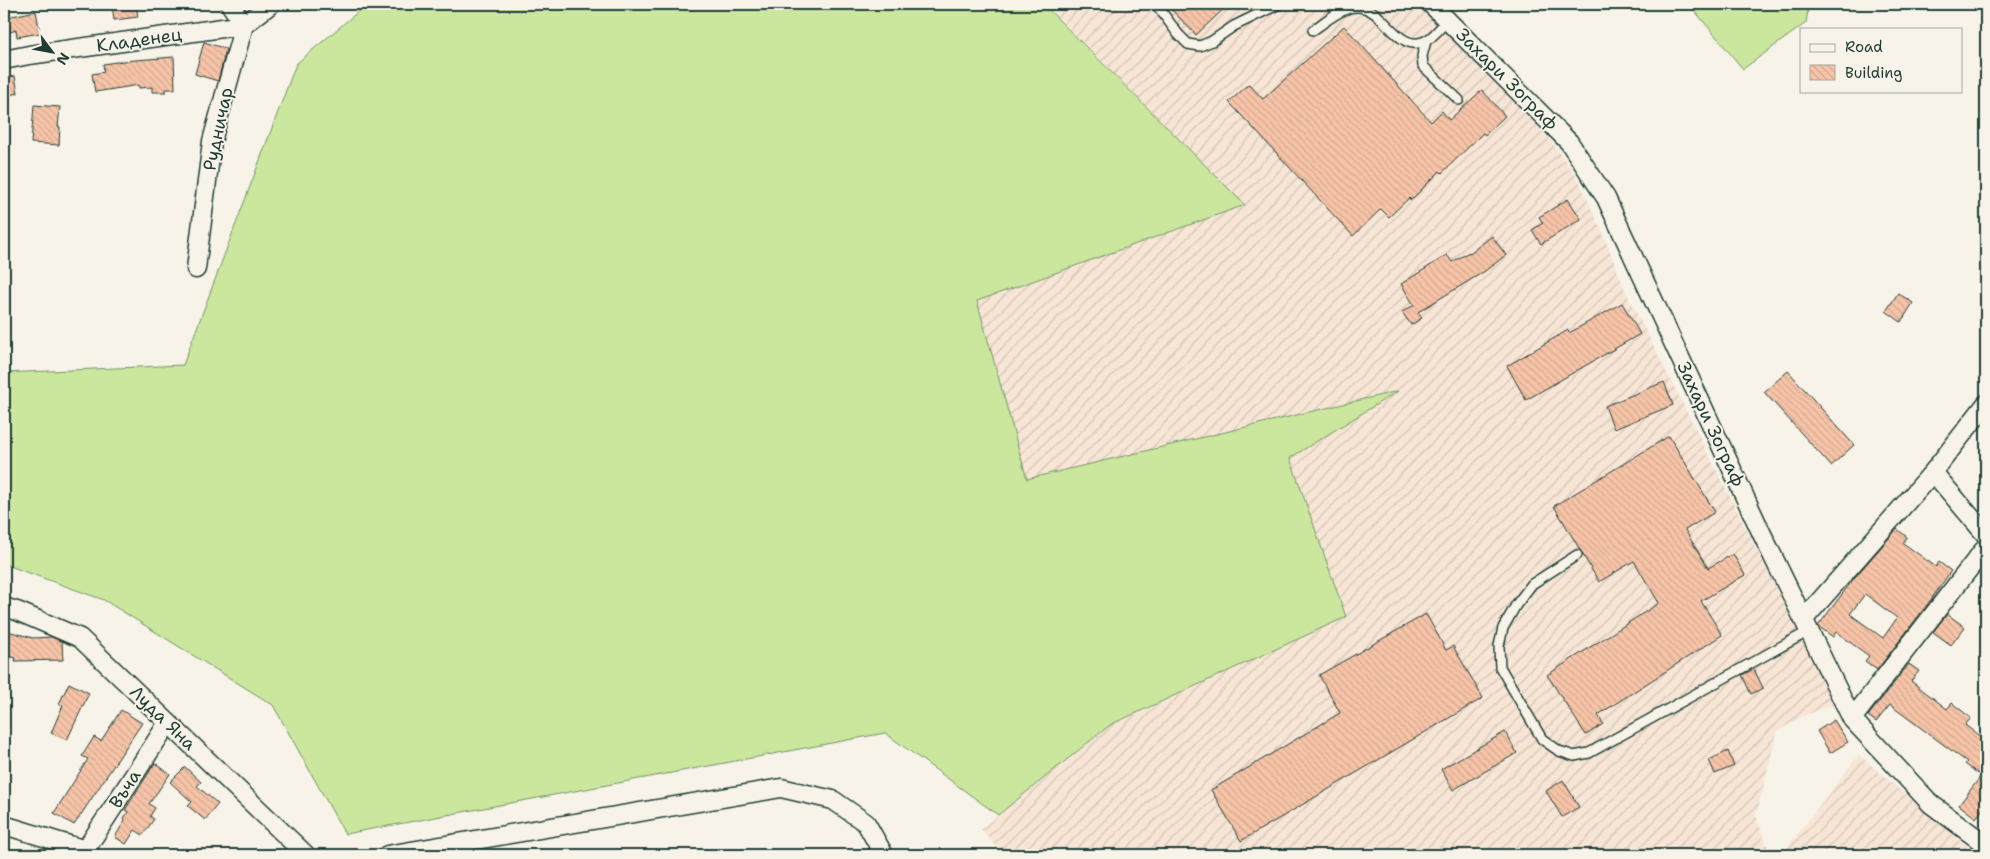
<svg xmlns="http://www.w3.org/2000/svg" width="1990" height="859" font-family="'Shantell Sans',sans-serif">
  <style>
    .industrial { fill: url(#industrial-furrows) }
    .grass { fill: #cbe79e; stroke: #759269 }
    .building { fill: url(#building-back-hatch); stroke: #1f3d34; fill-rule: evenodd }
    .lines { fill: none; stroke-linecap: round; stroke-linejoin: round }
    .lane-casing { stroke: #1f3d34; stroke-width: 12 }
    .street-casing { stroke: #1f3d34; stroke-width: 21 }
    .lane { stroke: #f7f3e8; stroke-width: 9 }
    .street { stroke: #f7f3e8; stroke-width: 18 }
    .labels { text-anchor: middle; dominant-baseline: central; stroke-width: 4; stroke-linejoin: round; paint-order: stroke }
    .street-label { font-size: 18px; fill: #1f3d34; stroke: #f7f3e8 }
  </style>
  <defs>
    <pattern id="industrial-furrows" width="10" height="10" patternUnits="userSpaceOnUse" patternTransform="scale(1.25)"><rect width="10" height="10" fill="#f7e5d5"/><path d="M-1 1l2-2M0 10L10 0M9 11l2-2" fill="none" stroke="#d3c5b7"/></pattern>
    <pattern id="building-back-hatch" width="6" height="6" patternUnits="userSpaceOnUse" patternTransform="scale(1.25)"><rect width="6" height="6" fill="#f7c4a8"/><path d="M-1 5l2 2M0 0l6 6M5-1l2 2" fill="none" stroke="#d3a991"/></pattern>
  </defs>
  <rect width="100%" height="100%" fill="#f7f3e8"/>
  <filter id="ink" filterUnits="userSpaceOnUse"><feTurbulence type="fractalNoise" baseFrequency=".02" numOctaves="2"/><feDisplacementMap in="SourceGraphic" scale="10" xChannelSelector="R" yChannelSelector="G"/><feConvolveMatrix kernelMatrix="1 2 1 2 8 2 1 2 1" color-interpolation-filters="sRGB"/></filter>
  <g filter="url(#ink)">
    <path class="industrial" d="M1045,4H1416L1526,112L1550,140L1577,177L1603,234L1625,290L1835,704L1801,717L1777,732L1756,816L1769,851L1762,855H1003L981,829L1110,725L1346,617L1290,458L1397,391L1370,396V400L1027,479L976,301L1245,205Z
      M1859,755L1977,855H1781Z"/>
    <path class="grass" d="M367,4H1043L1245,205L977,301L1027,479L1398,391L1290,458L1346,617L1110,725L998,815L885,733L345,834L273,705L104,600L4,564V373L183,365L296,64Z
      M1689,4H1809L1806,23L1743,69Z"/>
    <path class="building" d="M112,4H136L138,17L114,20Z
      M1166,4H1229L1196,35Z
      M36,11L40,33L17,37L16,30L10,32L7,17Z
      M1344,26L1431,122L1442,111L1449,120L1482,90L1505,116L1485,135L1483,133L1442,173L1440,171L1411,200L1409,198L1389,217L1381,209L1353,236L1229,102L1249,84L1263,99Z
      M204,42L226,49L218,81L195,74Z
      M174,57L175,89H166V92H152V87L139,88V85L95,92L92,74L104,72L103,64L123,61Z
      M15,76L18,93L4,96V78Z
      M34,105L60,107L58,127H60L59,145L31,143Z
      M1568,199L1581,219L1541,244L1532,230L1543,223L1539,217Z
      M1492,236L1506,255L1485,271L1418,312L1422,318L1411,325L1402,312L1414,305L1401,284L1447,255L1452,262L1469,252L1470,253Z
      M1898,293L1913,303L1901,322L1886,311Z
      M1622,303L1640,334L1526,400L1507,366L1568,330L1569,333Z
      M1788,371L1854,445L1831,466L1764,392Z
      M1664,382L1673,405L1614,429L1605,406Z
      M1669,436L1715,512L1685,530L1708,568L1733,554L1745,575L1701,601L1722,635L1598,715L1603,724L1586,735L1547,675L1659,603L1634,561L1599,582L1554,506Z
      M1897,529L1907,537L1903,543L1936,567L1939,562L1951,571L1930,601L1877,670L1865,661L1869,656L1836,632L1833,637L1818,626L1855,577ZM1865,594L1897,618L1883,638L1850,614Z
      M1426,614L1446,650L1453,646L1483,698L1241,841L1211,790L1340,713L1319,675Z
      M1947,614L1965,627L1951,645L1933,632Z
      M4,630L33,638L52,637L62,642L63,660L15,661L16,658L4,655Z
      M1909,664L1919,671L1911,681L1947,709L1952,703L1971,718L1965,725L1986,741V805L1976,818L1959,805L1981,776L1965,764L1967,762L1890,705L1876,722L1868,716Z
      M1754,669L1763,688L1751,694L1742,675Z
      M69,683L89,693L67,740L51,733L63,705L59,704Z
      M121,710L142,723L74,825L54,813L88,759L82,756L94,737L101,741Z
      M1834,720L1848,742L1830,753L1817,731Z
      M1505,732L1517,753L1453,790L1441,769Z
      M1728,751L1734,766L1715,774L1709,760Z
      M155,763L170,774L149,804L155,808L150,816L154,819L143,835L135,830L126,844L115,837L125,820L124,818L128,812L125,810Z
      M185,767L201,782L197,786L218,804L205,820L188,806L192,802L170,782Z
      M1563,780L1579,807L1562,817L1546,791Z"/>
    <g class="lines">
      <g class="lane-casing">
        <path id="lane" d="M1156,4L1178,34L1188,44L1200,46L1212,41L1234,26L1279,4
          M1313,30C1325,22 1342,7 1357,7C1384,6 1397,54 1425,41C1433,38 1441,26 1448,20
          M1426,41L1422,56L1423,66L1459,100
          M1577,555L1532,584L1516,605L1503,628L1499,646L1500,667L1542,739L1559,751L1574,756L1589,753L1809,631"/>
      </g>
      <g class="street-casing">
        <path id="street" d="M1431,4L1569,142L1606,198L1762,534L1852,719L1931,804L1986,845
          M4,60L29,55L244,25L230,4
          M196,269L212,141L244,25L271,4
          M1933,472L1986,535
          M4,607L17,611L80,638L306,855
          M1804,619L1933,472L1986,404
          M1852,719L1986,547
          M4,825L86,850
          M82,855L168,723
          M387,855L781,788L833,800L866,823L884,855"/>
      </g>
      <use href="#lane" class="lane"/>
      <use href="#street" class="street"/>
    </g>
  </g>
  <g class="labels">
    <g class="street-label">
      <text transform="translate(139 40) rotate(-8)">Кладенец</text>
      <text transform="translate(1507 79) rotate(45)">Захари Зограф</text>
      <text transform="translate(218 129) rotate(-78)">Рудничар</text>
      <text transform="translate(1711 424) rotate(65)">Захари Зограф</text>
      <text transform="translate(163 718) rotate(44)">Луда Яна</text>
      <text transform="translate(125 789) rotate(-57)">Въча</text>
    </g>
  </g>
  <rect width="1990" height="859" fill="none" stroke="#f7f3e8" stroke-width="20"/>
  <rect x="10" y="10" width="1970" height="839" fill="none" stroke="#1f3d34" stroke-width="2" filter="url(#ink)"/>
  <rect x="1800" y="28" width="162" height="65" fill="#f7f3e8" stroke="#a1aaa0"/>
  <rect x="1810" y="44" width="25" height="8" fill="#f7f3e8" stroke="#a1aaa0"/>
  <text x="1845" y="52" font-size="15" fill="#1f3d34">Road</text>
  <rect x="1810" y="65" width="25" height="15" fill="url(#building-back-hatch)" stroke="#a1aaa0"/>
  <text x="1845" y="78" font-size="15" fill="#1f3d34">Building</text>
  <g transform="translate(52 52) rotate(122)" stroke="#f7f3e8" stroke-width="4" paint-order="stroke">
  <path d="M0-4L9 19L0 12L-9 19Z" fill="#1f3d34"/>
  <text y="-8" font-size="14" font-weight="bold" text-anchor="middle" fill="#1f3d34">N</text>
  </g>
</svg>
